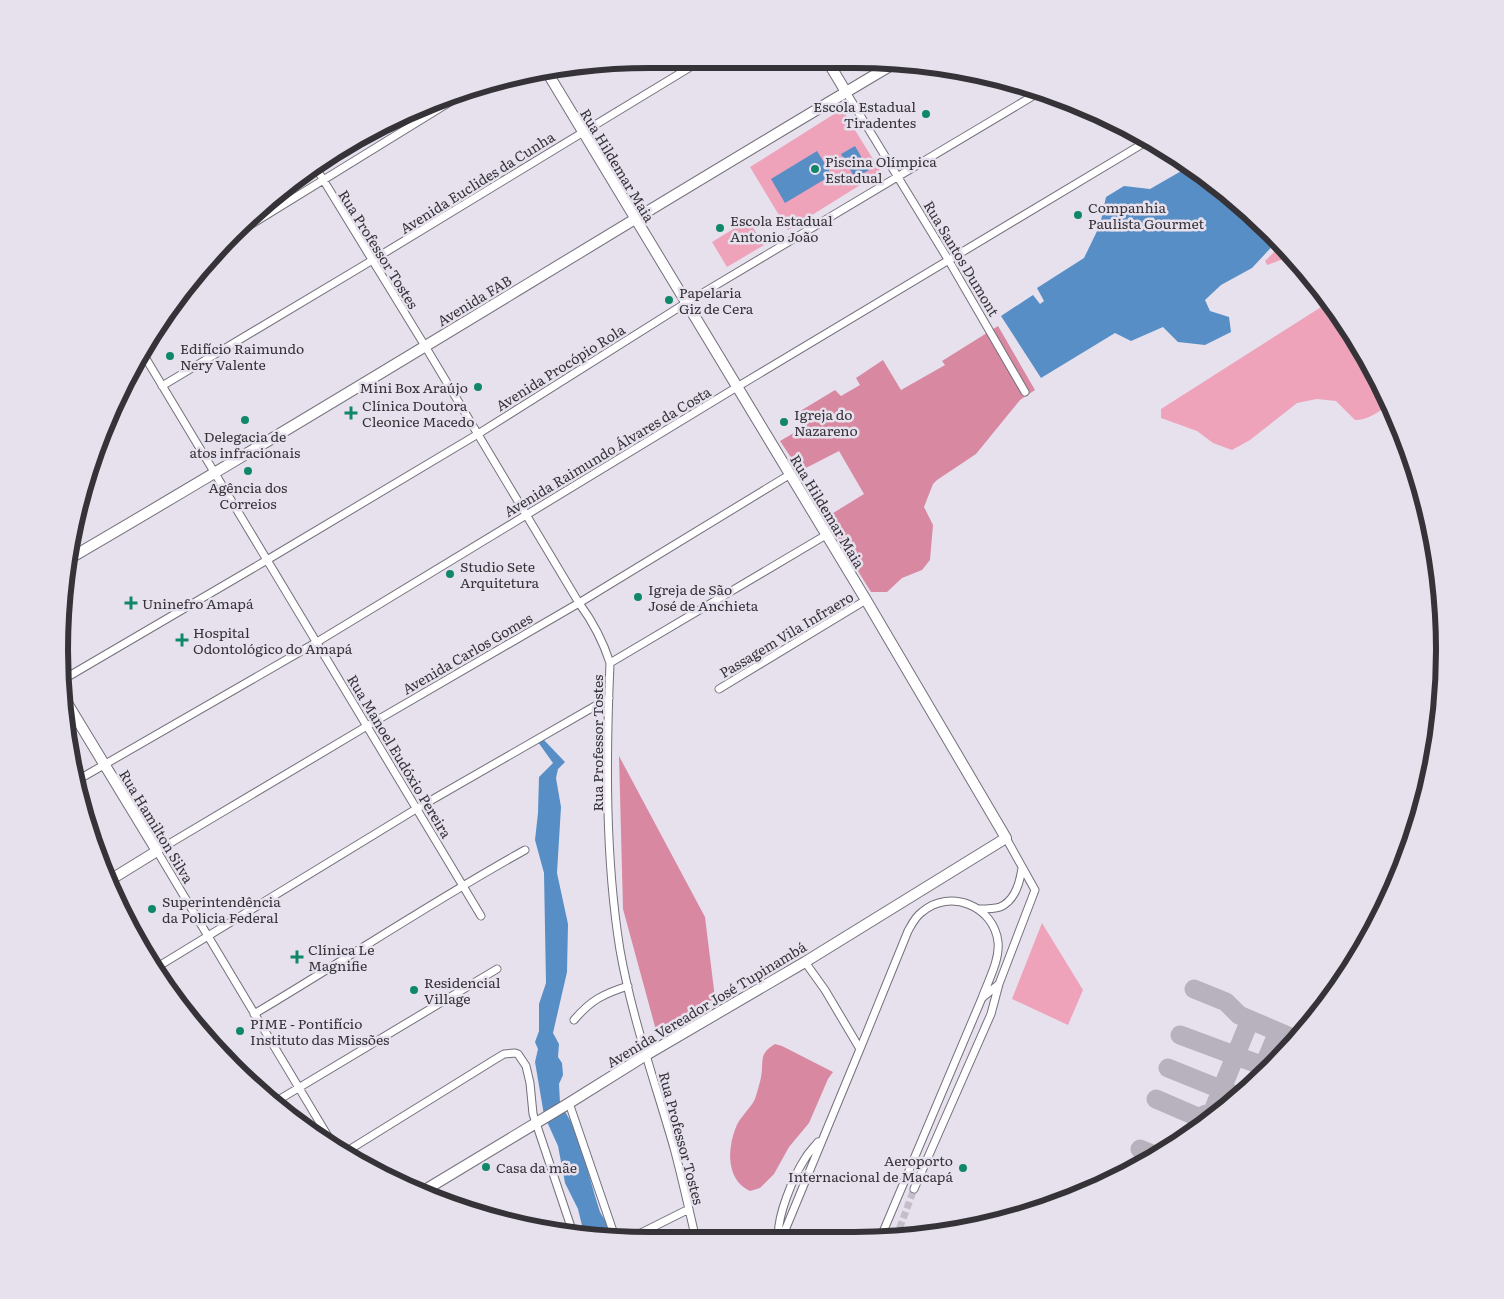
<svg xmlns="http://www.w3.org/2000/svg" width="1504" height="1299" font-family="Literata,serif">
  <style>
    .green { fill: #eea3ba }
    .forest { fill: #d988a2 }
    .water { fill: #588ec6 }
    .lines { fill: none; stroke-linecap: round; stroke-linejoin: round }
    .taxiway { stroke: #b8b2be; stroke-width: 19 }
    .street-tunnel { stroke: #c3beca; stroke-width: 7; stroke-dasharray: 7 3.5; stroke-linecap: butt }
    .street-casing { stroke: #74707b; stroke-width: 9 }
    .secondary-casing { stroke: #74707b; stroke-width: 12 }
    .street { stroke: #fff; stroke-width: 7 }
    .secondary { stroke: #fff; stroke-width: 10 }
    .poi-dot { fill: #108768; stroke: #e7e1ee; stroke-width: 2 }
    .labels { text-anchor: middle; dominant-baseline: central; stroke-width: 5; stroke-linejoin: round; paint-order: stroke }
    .poi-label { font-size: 14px; fill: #353338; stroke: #e7e1ee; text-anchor: start }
    .street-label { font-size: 14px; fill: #353338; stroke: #e7e1ee }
    .rim { fill: none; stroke: #353338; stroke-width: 6 }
  </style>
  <rect width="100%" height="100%" fill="#e7e1ee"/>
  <path class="green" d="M842,109L881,172L788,230L750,167Z
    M748,220L764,245L727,267L712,242Z
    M1282,244L1294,255L1267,265L1265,261Z
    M1329,302L1366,354L1389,404C1379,412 1368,420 1355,420L1336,401L1317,399L1297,403L1250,440L1232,450L1213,443L1197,431L1161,418V409Z
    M1042,923L1083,990L1068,1025L1012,999Z"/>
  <path class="forest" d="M998,326L1035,390L1020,400L976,454L937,480L933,484L924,507L933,525L930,560L922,570L902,578L887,592H871L825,518L864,494L839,451L800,471L780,441L804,427L797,413L835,390L841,396L860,385L856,378L883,360L901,390L945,365L942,361Z
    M619,756L705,917L715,998L657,1034L623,909Z
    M775,1044L782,1046L833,1072L828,1079L809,1123L789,1147L774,1174L760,1188L750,1191C726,1180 727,1149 736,1127C740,1117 750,1109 755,1099C756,1097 761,1079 761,1077C764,1061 758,1054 775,1044Z"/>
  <path class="water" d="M855,146L869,170L855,178L841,154Z
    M817,151L832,175L785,203L771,179Z
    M1190,166L1214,181L1278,240L1252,268L1221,285L1205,300L1210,311L1229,317L1231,332L1205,345L1178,342L1163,327L1131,341L1115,333L1041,378L1001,316L1033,295L1040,304L1044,301L1037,288L1084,258L1100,225L1106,197L1124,186L1150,189Z
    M543,739L565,762L558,769L556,778L561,807L557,873L568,924L567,972L553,1033L559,1044L558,1057L562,1063L563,1075L559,1084L560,1103L577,1132L595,1196L600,1212L606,1222L609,1236L584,1234L578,1209L565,1183L558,1146L544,1115L535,1062L538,1049L535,1042L539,1031V1004L546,983L544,873L535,840L538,813L539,777L553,763L538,742Z"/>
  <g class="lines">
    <path class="taxiway" d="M1194,989L1226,1002L1239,1015L1295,1039
      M1180,1035L1258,1064L1266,1061
      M1168,1068L1240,1097
      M1259,1077L1278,1032
      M1156,1099L1200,1118L1206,1114H1215
      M1210,1118L1250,1020
      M1140,1149L1157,1156"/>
    <path class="street-tunnel" d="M896,1238L914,1189"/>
    <g class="street-casing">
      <path id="street" d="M846,92L949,261L1025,392
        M316,168L425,346L579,603C593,622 603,641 610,663C606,757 605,857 620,950C632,1018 655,1082 674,1148C682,1178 689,1209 696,1240
        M234,235L471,89
        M142,352L481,916
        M162,386L371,261L702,60
        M610,663L826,535
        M64,679L267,560L478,434L686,303L1043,90
        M719,689L866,600
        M76,781L317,642L737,387L1149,140
        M979,909C986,909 994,909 1000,907C1015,901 1020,882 1022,868
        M154,969L416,809L609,698
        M254,1014C345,960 433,901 525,850
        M574,1020C591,1000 603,994 628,986
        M860,1049L908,931C912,924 915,917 922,912C950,888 994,906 998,942C1000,960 988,981 982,998
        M275,1102L497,969
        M569,1103L615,1237
        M335,1148L157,851L367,726L579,603L789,475
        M344,1153L494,1060L504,1054L515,1053L518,1054L526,1066L530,1083L533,1114L573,1233
        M914,1189L991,1014L999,984L1035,890L1006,838
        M631,1238L689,1209
        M880,1239L982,998L999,984
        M779,1240C775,1219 794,1175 806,1157C809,1152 814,1147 818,1142
        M781,1240L860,1049L825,990L805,962"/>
    </g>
    <g class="secondary-casing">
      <path id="secondary" d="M828,62L846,92
        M67,560C345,398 618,227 895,63
        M64,698L157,851L110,880
        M420,1193L566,1105L646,1055L805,962L1006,838L866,600L547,72"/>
    </g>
    <use href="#street" class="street"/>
    <use href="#secondary" class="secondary"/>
  </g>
  <g class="poi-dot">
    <circle cx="926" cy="114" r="5"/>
    <circle cx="815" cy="169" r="5"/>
    <circle cx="1078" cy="215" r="5"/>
    <circle cx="720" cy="228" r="5"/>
    <circle cx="669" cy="300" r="5"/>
    <circle cx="170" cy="356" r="5"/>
    <circle cx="478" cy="387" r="5"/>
    <path d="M348.5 405.5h5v5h5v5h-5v5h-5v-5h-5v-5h5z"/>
    <circle cx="245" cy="420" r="5"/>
    <circle cx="784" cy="422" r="5"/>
    <circle cx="248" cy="471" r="5"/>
    <circle cx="450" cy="574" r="5"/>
    <circle cx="638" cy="597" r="5"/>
    <path d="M128.5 595.5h5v5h5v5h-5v5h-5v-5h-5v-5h5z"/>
    <path d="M179.5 632.5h5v5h5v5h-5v5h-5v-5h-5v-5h5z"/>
    <circle cx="152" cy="909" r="5"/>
    <path d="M294.5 949.5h5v5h5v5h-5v5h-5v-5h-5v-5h5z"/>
    <circle cx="414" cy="990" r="5"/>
    <circle cx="240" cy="1031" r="5"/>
    <circle cx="486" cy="1167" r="5"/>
    <circle cx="963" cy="1168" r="5"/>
  </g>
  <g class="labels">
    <g class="poi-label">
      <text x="916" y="106" text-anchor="end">Escola Estadual<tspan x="916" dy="16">Tiradentes</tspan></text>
      <text x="825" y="161">Piscina Olímpica<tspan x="825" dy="16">Estadual</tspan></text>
      <text x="1088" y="207">Companhia<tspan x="1088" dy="16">Paulista Gourmet</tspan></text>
      <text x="730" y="220">Escola Estadual<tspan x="730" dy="16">Antonio João</tspan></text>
      <text x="679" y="292">Papelaria<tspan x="679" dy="16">Giz de Cera</tspan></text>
      <text x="180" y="348">Edifício Raimundo<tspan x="180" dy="16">Nery Valente</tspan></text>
      <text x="468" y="387" text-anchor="end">Mini Box Araújo</text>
      <text x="362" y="405">Clínica Doutora<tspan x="362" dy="16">Cleonice Macedo</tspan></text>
      <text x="794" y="414">Igreja do<tspan x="794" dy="16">Nazareno</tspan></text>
      <text x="245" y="436" text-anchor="middle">Delegacia de<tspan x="245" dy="16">atos infracionais</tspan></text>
      <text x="248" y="487" text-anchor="middle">Agência dos<tspan x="248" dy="16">Correios</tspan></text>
      <text x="460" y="566">Studio Sete<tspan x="460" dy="16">Arquitetura</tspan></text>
      <text x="648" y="589">Igreja de São<tspan x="648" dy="16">José de Anchieta</tspan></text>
      <text x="142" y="603">Uninefro Amapá</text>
      <text x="193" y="632">Hospital<tspan x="193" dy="16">Odontológico do Amapá</tspan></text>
      <text x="162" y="901">Superintendência<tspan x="162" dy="16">da Policia Federal</tspan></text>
      <text x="308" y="949">Clínica Le<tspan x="308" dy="16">Magnifie</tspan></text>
      <text x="424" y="982">Residencial<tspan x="424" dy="16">Village</tspan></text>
      <text x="250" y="1023">PIME - Pontifício<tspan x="250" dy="16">Instituto das Missões</tspan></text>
      <text x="953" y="1160" text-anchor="end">Aeroporto<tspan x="953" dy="16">Internacional de Macapá</tspan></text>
      <text x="496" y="1167">Casa da mãe</text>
    </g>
    <g class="street-label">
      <text transform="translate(618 165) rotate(59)">Rua Hildemar Maia</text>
      <text transform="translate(477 182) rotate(-32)">Avenida Euclides da Cunha</text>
      <text transform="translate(379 249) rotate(58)">Rua Professor Tostes</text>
      <text transform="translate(962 258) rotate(59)">Rua Santos Dumont</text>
      <text transform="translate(474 300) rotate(-31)">Avenida FAB</text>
      <text transform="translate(560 367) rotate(-32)">Avenida Procópio Rola</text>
      <text transform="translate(607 451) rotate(-31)">Avenida Raimundo Álvares da Costa</text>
      <text transform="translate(828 511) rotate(59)">Rua Hildemar Maia</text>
      <text transform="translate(786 634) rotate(-31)">Passagem Vila Infraero</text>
      <text transform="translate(467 653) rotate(-30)">Avenida Carlos Gomes</text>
      <text transform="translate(597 743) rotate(-90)">Rua Professor Tostes</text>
      <text transform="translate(400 756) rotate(59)">Rua Manoel Eudóxio Pereira</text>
      <text transform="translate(157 826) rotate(59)">Rua Hamilton Silva</text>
      <text transform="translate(706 1004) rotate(-31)">Avenida Vereador José Tupinambá</text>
      <text transform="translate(682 1138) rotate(75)">Rua Professor Tostes</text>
    </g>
  </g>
  <path d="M0 0H1504V1299H0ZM650 68H854A582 582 0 0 1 1436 650V650A582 582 0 0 1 854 1232H650A582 582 0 0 1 68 650V650A582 582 0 0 1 650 68Z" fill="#e7e1ee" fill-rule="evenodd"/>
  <path class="rim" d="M650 68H854A582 582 0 0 1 1436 650V650A582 582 0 0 1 854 1232H650A582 582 0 0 1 68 650V650A582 582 0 0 1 650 68Z"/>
</svg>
